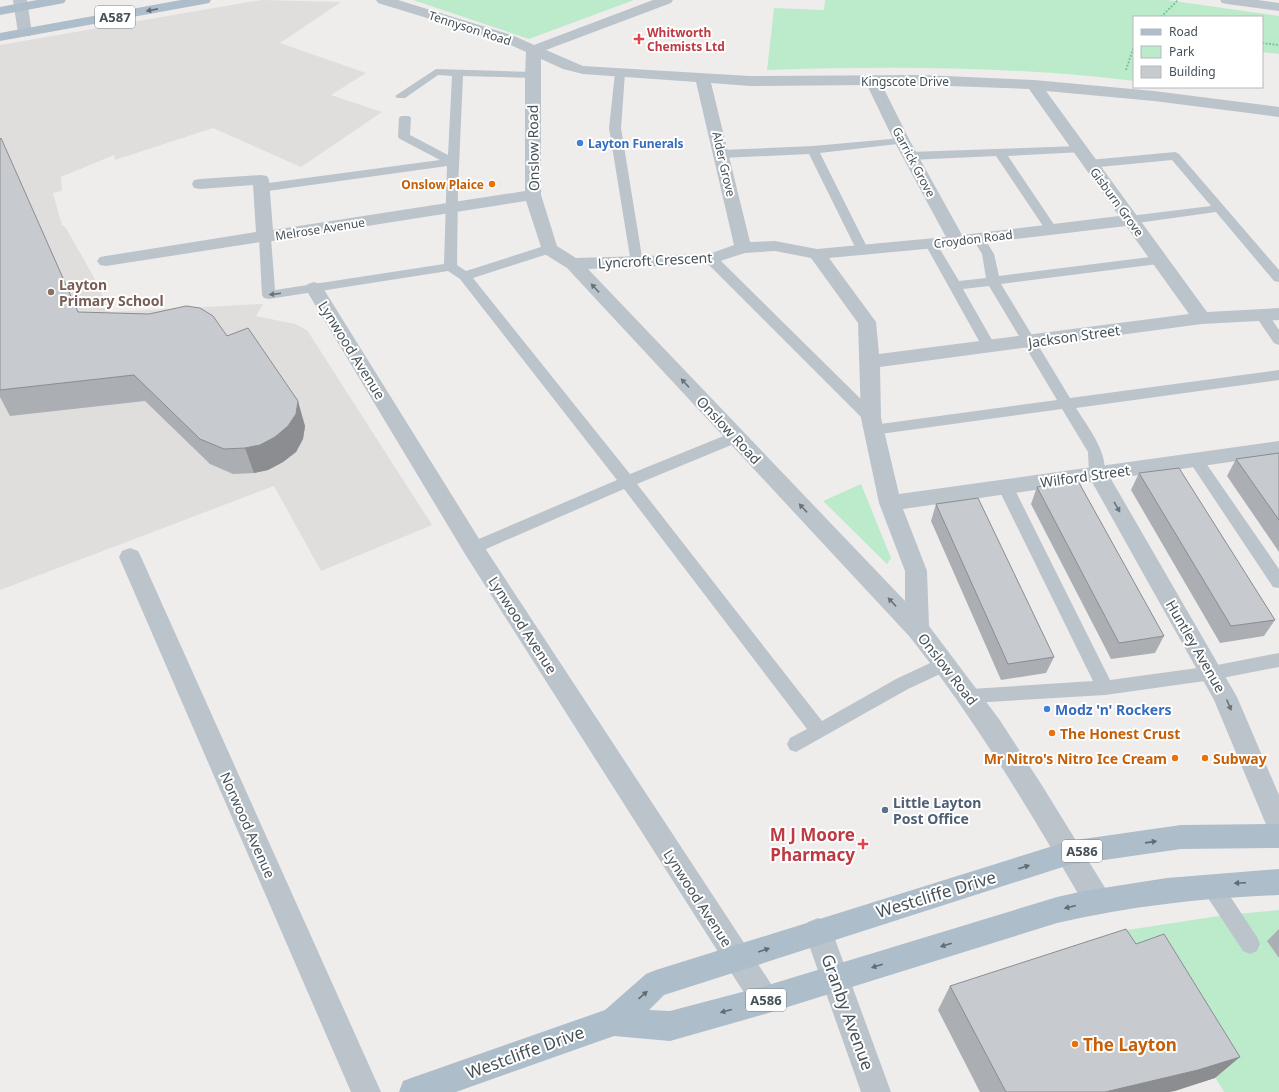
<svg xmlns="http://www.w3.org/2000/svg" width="1279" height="1092" font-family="'Noto Sans',sans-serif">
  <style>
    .education { fill: #e0dddd }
    .green { fill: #bcebcb }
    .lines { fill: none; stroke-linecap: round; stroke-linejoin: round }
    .path { stroke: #77c69a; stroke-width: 2; stroke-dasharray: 2 1.5; stroke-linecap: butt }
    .lane { fill: #bbc4cb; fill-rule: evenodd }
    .street { fill: #bbc4cb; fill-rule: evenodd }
    .primary { fill: #adbdca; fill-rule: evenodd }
    .wall { fill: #abaeb2 }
    .shaded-wall { fill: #8b8d91 }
    .building { fill: #c7cacf; stroke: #8b8d91 }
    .oneway { fill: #606c74 }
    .oneway2 { fill: #69747a }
    .health-dot { fill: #e0444e; stroke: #fff; stroke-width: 1.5 }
    .shop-dot { fill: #3f7fe0; stroke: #fff; stroke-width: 1.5 }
    .food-dot { fill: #e8710a; stroke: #fff; stroke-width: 1.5 }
    .education-dot { fill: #8d6e63; stroke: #fff; stroke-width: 1.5 }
    .service-dot { fill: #5c6f8a; stroke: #fff; stroke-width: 1.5 }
    .labels { text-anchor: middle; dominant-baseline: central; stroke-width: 4; stroke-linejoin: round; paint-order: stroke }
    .far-street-label { font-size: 12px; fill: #465158; stroke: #fff }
    .far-health-label { font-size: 12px; font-weight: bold; fill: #be3a42; stroke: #fff; text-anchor: start }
    .far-shop-label { font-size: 12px; font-weight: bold; fill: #366cbe; stroke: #fff; text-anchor: start }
    .far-food-label { font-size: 12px; font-weight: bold; fill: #c56008; stroke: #fff; text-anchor: end }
    .shield { fill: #fff; stroke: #7e858a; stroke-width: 1 }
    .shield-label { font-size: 13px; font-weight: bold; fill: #465158 }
    .street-label { font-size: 14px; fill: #465158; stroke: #fff }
    .education-label { font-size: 14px; font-weight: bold; fill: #785e54; stroke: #fff; text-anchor: start }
    .shop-label { font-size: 14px; font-weight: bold; fill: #366cbe; stroke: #fff; text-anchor: start }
    .food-label { font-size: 14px; font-weight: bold; fill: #c56008; stroke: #fff; text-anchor: start }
    .service-label { font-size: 14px; font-weight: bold; fill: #4e5e75; stroke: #fff; text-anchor: start }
    .near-health-label { font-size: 17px; font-weight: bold; fill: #be3a42; stroke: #fff; text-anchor: end }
    .near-street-label { font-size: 17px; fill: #465158; stroke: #fff }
    .near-food-label { font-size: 17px; font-weight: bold; fill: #c56008; stroke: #fff; text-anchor: start }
  </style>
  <rect width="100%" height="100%" fill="#efecec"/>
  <path class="education" d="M261,0L341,2L280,43L366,73L331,95L382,112L301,167L213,128L115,160L114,155L61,177L62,191L53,193L62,225L66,228L96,281L110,312L263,304L256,316L295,324L307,330L432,525L321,571L274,486L0,590V45Z"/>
  <path class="green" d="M413,0H634L529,39Z
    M825,0H1167L1279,16V54L1262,52V17H1134V81C1012,66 889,66 767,70L774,8L824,10Z
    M861,484L891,558L887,564L823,501Z
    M1279,910V1092H1224L1127,930L1225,915Z"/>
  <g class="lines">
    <path class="path" d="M1161,17L1178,0
      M1262,43L1279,45
      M1126,70L1134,46"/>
    <path class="lane" d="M436,69L532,72L537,75L532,78L463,76L458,188L457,265L466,271L544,246H554L555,249L554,252L473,278L630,474L731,433L736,432L741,433L743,437L741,441L637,484L822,721L896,679L941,658L947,656L953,658L956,663L953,668L908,689L796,752L790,750L787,744L790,738L807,729L624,489L479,552L473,554L467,552L465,548L467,544L617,480L460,279L448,271L269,299L264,298L262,295L259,238L265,234L271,238L275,290L444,264L447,166L261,192L255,188L261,184L440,160L400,139L398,137L399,118L401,116H409L411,118L410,135L448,155L452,76L438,75L405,98H397L395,96Z
      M620,70L625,73L621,128L643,263L642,266H632L631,263L609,128L615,73Z
      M902,138L906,139L908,141L906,143L820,153L869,251L863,255L857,251L809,154L722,158L716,154L722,150L813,146Z
      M1079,146L1083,148L1085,150L1083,152L1008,156L1057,229L1051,233L1047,232L996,156L910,160L904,156L910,152Z
      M1175,152L1179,154L1279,270V282L1274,281L1216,212L1130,224L1126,223L1124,220L1130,216L1211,206L1172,160L1089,168L1083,164L1089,160Z
      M979,235L983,236L994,254L999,276L1158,256L1163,257L1164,260L1163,263L1158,264L1001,284L1070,398L1279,370V380L1076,408C1085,423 1113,458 1102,477L1097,479L1092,477L1089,473L1088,452L1062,409L873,435L868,434L866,430L868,426L873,425L1057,400L989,286L963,289L996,347L994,350H984L925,244L931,240L935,241L959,281L986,278L982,254L973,239Z
      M711,255L716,256L876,414L878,418L876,422L871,423L866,422L706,262L705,259L706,256Z
      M1261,310L1266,311L1279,330V345L1274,343L1254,314L1256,311Z
      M1196,455L1201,456L1279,569V588L1273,587L1191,464L1188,460L1191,456Z
      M1006,482L1011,484L1014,488L1110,680L1212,666L1279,653V667L1212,680L1105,695L971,703L965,701L962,696L965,691L971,689L1093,681L998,488L1001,484Z
      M1211,876L1218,878L1257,937L1260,944L1257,951L1250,954L1243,951L1204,892L1201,885L1204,878Z"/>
    <path class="street" d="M13,0H27L32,33L30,36H20L18,33Z
      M376,0H398L512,35L534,45L653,0H673L671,3L546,50L583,66L750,76L922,75L1034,80L1154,91L1279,107V117L1154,101L1046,91L1207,312L1279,308V320L1202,324L880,367L881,418L899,494L1279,441V455L1111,479L1237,697L1279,795V838L1270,834L1214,700L1092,482L903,509L927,571L929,626L999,719L1043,787L1107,891L1111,900L1107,909L1097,913L1087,909C1032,815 977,721 909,636L567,268L543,253L526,201L272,241L265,243L261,242L106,266L100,265L97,261L100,257L106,256L256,232L253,185L200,189L194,188L192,184L194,180L200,179L261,175L267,176L269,180L273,230L525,191V75L526,52L502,41L378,3ZM541,59L563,69L583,74L696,82L734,245L709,254L576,258L557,246L541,195ZM711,83L750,86L867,85L894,141L946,237L817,249L775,241L750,242ZM882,85H922L1029,89L1119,216L962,235L910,141ZM1126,226L1189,314L879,354L876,322L829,258L957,246ZM775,251L811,258L858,323L861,418L879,503L905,571V601L588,269L711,264L745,253Z
      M1220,0H1258L1279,3V11L1227,4L1222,3Z
      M314,282L320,284L323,288L481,542L775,990L779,1000L775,1010L765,1014L755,1010L465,554L305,288L308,284Z
      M130,548L138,551L141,557L381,1092H351L119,557L122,551Z
      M818,918L828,922L832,931L891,1092H861L804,931L808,922Z"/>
    <path class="primary" d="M37,0H66L64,3L59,4L0,15V7Z
      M181,0H211L209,3L204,4L0,41V33Z
      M1279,824V848L1181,849L1069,865L664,995L649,1010L670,1011L765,986L1057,897L1084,891L1167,878L1279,869V895C1204,898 1130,906 1057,923L765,1014L670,1041L614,1036L456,1092H399L403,1081L414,1077L605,1010L646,974L656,970L1069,841L1181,825Z"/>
  </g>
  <path class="wall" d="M0,139L78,312L227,336L305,426L303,439L296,452L283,462L268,470L254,473L233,474L210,464L145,401L10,416L0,397Z
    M1279,453V552L1227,476L1236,459Z
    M1139,473L1275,620L1264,636L1220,643L1131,490Z
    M1037,487L1164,636L1155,653L1111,659L1031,504Z
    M936,504L1054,657L1046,673L1001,680L931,521Z
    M1279,929V958L1267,941Z
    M950,986L1215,1078L1169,1092H980L938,1010Z"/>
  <path class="shaded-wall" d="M298,401L305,426L303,439L296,452L283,462L268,470L254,473L245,448Z
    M1240,1057L1215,1078L1175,1091L1169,1092H1105Z"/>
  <path class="building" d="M1,138L78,312L149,314L186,306L200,308L213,316L227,336L248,328L298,401L296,414L288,426L275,437L260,445L245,448L224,449L200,439L134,375L0,390V139Z
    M1279,453V520L1236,459Z
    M1179,468L1275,620L1231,626L1139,473Z
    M1078,481L1164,636L1119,643L1037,487Z
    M978,498L1054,657L1008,664L936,504Z
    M1126,929L1136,944L1164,934L1240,1057L1198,1070L1105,1092H1006L950,986Z"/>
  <defs><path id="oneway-solid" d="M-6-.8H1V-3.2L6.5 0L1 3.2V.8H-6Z"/></defs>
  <g class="oneway">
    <use href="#oneway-solid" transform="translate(152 10) rotate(169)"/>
    <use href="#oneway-solid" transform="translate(1151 842) rotate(-8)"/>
    <use href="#oneway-solid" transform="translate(1024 867) rotate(-17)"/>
    <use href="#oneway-solid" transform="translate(1240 883) rotate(177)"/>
    <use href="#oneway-solid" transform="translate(1070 907) rotate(166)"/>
    <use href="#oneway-solid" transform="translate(946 945) rotate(163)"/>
    <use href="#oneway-solid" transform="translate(764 950) rotate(-19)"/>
    <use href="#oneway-solid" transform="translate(877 966) rotate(163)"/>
    <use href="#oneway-solid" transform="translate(643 995) rotate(-41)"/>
    <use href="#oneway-solid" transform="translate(726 1011) rotate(165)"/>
  </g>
  <g class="oneway2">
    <use href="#oneway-solid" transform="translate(595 288) rotate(-133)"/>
    <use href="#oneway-solid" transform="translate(275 294) rotate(173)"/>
    <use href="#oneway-solid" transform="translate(685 383) rotate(-133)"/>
    <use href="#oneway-solid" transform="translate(1117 507) rotate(60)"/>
    <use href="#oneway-solid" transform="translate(803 508) rotate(-133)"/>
    <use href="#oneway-solid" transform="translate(892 602) rotate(-133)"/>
    <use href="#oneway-solid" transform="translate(1229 705) rotate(67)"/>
  </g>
  <g class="health-dot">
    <path d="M637 33h4v4h4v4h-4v4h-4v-4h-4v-4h4z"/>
    <path d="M861 838h4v4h4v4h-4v4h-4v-4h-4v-4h4z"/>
  </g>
  <g class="shop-dot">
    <circle cx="580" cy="143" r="4"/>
    <circle cx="1047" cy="709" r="4"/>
  </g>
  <g class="food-dot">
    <circle cx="492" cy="184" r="4"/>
    <circle cx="1052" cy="733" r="4"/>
    <circle cx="1175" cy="758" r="4"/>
    <circle cx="1205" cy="758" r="4"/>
    <circle cx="1075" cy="1044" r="4"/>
  </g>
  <circle class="education-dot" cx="51" cy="292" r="4"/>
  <circle class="service-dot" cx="885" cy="810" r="4"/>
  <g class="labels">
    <g class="far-street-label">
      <text transform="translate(470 28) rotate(18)">Tennyson Road</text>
      <text x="905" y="81">Kingscote Drive</text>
      <text transform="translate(914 162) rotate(62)">Garrick Grove</text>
      <text transform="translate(724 164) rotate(77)">Alder Grove</text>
      <text transform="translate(1117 202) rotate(54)">Gisburn Grove</text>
      <text transform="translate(320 229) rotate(-9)">Melrose Avenue</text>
      <text transform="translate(973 239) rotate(-7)">Croydon Road</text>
    </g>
    <g class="far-health-label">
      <text x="647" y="32">Whitworth<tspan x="647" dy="14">Chemists Ltd</tspan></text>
    </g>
    <g class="far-shop-label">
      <text x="588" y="143">Layton Funerals</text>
    </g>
    <g class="far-food-label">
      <text x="484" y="184">Onslow Plaice</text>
    </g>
    <g class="shield">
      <rect x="95" y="6" width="40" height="22" rx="3"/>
      <rect x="1062" y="840" width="40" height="22" rx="3"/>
      <rect x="746" y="989" width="40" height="22" rx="3"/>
    </g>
    <g class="shield-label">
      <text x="115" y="17">A587</text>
      <text x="1082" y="851">A586</text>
      <text x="766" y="1000">A586</text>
    </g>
    <g class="street-label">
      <text transform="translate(533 148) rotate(-91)">Onslow Road</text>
      <text transform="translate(655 260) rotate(-3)">Lyncroft Crescent</text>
      <text transform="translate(1074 336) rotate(-8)">Jackson Street</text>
      <text transform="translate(352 350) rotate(58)">Lynwood Avenue</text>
      <text transform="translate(729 430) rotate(47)">Onslow Road</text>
      <text transform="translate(1085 476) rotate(-8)">Wilford Street</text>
      <text transform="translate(523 625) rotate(57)">Lynwood Avenue</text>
      <text transform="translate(1196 646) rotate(60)">Huntley Avenue</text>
      <text transform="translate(948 669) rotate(52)">Onslow Road</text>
      <text transform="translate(248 825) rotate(66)">Norwood Avenue</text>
      <text transform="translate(698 898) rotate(57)">Lynwood Avenue</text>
    </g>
    <g class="education-label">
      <text x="59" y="284">Layton<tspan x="59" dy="16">Primary School</tspan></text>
    </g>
    <g class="shop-label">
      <text x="1055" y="709">Modz 'n' Rockers</text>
    </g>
    <g class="food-label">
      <text x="1060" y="733">The Honest Crust</text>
      <text x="1167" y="758" text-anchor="end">Mr Nitro's Nitro Ice Cream</text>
      <text x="1213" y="758">Subway</text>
    </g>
    <g class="service-label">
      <text x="893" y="802">Little Layton<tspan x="893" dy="16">Post Office</tspan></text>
    </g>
    <g class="near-health-label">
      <text x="855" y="834">M J Moore<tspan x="855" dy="20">Pharmacy</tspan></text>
    </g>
    <g class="near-street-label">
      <text transform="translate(936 894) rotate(-17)">Westcliffe Drive</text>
      <text transform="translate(848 1012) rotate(70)">Granby Avenue</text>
      <text transform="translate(525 1052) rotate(-20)">Westcliffe Drive</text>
    </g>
    <g class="near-food-label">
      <text x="1083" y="1044">The Layton</text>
    </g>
  </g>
  <rect x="1133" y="16" width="130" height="72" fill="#ffffff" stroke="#b5b9bc"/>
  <rect x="1141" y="29" width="20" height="6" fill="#adbdca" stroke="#b5b9bc"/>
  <text x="1169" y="36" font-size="12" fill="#465158">Road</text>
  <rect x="1141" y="46" width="20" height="12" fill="#bcebcb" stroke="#b5b9bc"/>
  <text x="1169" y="56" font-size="12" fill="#465158">Park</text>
  <rect x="1141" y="66" width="20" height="12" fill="#c7cacf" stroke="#b5b9bc"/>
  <text x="1169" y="76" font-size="12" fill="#465158">Building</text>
</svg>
